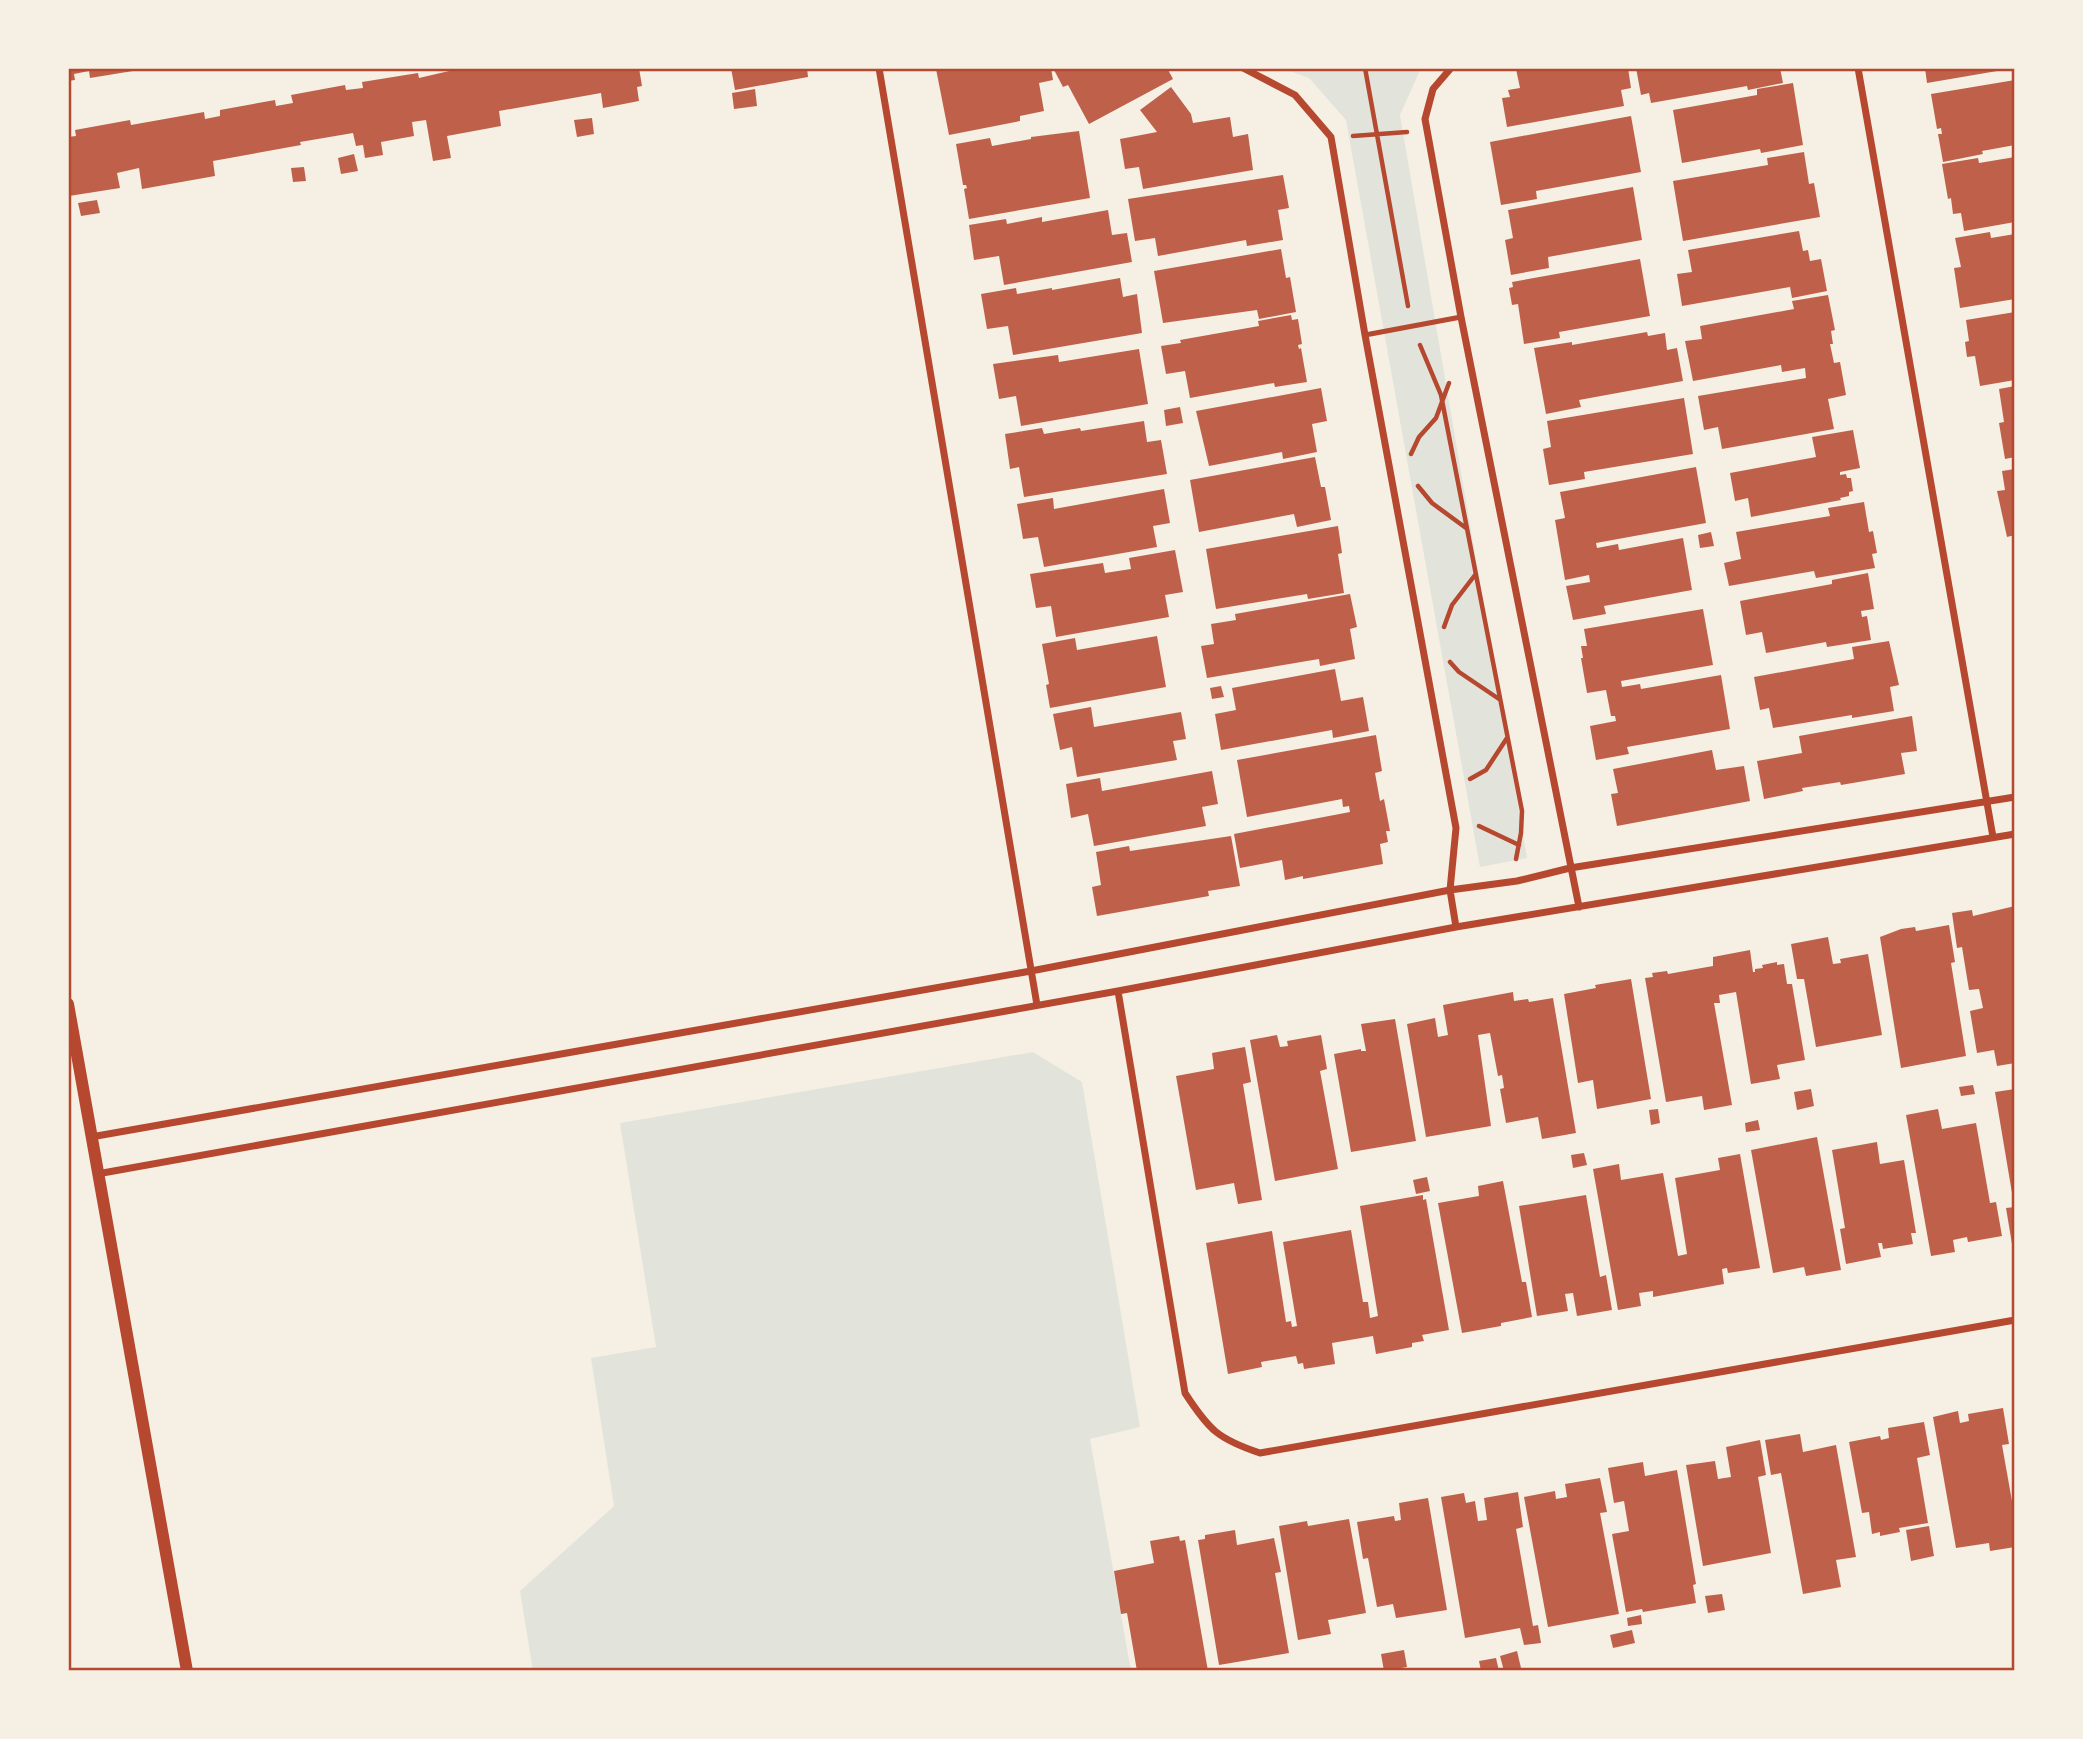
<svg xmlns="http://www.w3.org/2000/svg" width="2083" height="1739" font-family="Cabin,sans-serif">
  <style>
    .green { fill: #e2e4dc }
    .building { fill: #bf614a }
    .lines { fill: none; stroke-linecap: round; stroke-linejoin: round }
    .path { stroke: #b5482f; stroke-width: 4.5 }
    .service { stroke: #b5482f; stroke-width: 5 }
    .minor { stroke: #b5482f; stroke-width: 7 }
    .tertiary { stroke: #b5482f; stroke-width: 12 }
    .neatline { fill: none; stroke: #b5482f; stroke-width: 2.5 }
  </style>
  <rect width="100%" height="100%" fill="#f6efe4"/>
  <path class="green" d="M1281,68H1421L1400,115L1527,858L1480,867L1346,120L1309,78Z
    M1033,1052L1082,1082L1140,1427L1090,1439L1131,1671H533L520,1591L614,1506L591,1358L656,1347L620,1123Z"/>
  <path class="building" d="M68,68H139V70L90,78L89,71L74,74L75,80L68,81Z
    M462,68H639L642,86L637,87L639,101L603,108L601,93L499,111L501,126L447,136L451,158L433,161L426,120L412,122L414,136L381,142L383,155L365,158L363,145L356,146L353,133L300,142L301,145L213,161L215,176L142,189L139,168L117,173L120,188L69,196L68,137L76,136L75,130L130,120L131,125L204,112L205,119L220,116V110L275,100L276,106L293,103L291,95L345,85L346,90L363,88L362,82L418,73L419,78Z
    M731,68H807L808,77L735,90Z
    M941,68H1051L1053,80L1039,83L1044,111L1020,116V121L949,135L936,69Z
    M1053,68H1167L1173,79L1089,124L1068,85L1063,87Z
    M1518,68H1628L1631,88L1621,90L1624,106L1507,127L1502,98L1510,97L1508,90L1520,88L1516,69Z
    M1636,68H1780L1783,83L1748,90L1747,86L1651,103L1649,93L1641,95Z
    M1925,68H2003V70L1927,83Z
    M2015,80V145L1982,151L1983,154L1943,162L1938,134H1942L1941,128L1937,129L1931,94Z
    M1793,83L1803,145L1761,153L1760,149L1682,163L1673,110L1757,95V89Z
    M1171,87L1191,114L1193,123L1230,117L1233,137L1248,134L1253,170L1143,189L1139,167L1125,169L1120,139L1157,132L1140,110Z
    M755,89L757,106L734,109L732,93Z
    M1631,116L1641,172L1536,191L1537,199L1501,205L1490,142Z
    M592,118L594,134L577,137L574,120Z
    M1079,131L1090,198L969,219L964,189L967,188L966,185H963L956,144L990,138L992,146L1031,139V137Z
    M1804,152L1809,184L1814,183L1820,217L1683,241L1673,181L1768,165L1767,158Z
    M354,154L358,171L341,174L338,158Z
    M2015,157V222L1964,231L1961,213L1953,214L1951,198L1948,199L1942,164L1978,158L1979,163Z
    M304,167L306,181L293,182L291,168Z
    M1283,175L1289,208L1278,210L1283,240L1247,246L1246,240L1158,256L1155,238L1135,241L1128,199Z
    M1633,187L1642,240L1548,257L1549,268L1511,275L1505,240L1513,238L1508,210Z
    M97,200L100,213L81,216L78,203Z
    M1108,210L1112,235L1127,233L1132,262L1004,285L999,256L974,260L969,225L1006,219L1007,224L1042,217V222Z
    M1799,231L1803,251L1808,250L1810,261L1821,259L1827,291L1792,298L1790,287L1682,306L1677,274L1692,272L1688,250Z
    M1990,232L1991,238L2015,234V299L1960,308L1954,268L1961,267L1955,238Z
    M1281,249L1286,278L1290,277L1296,312L1259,319L1257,310L1163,323L1154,271Z
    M1640,259L1650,316L1559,332L1560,338L1524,344L1518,304L1512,305L1509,288L1513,287L1512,282Z
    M1120,278L1123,297L1137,294L1142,333L1013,355L1008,326L987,329L981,294L1016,288L1017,294L1052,288V290Z
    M1828,295L1835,330L1831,331L1833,344H1830L1834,363L1840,362L1846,395L1828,399L1834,429L1722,449L1718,427L1704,430L1698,396L1806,378L1805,368L1782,372L1781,365L1693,381L1685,341L1702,339L1700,326L1794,309L1792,301Z
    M2015,312V380L1980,386L1975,356L1967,357L1965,342L1969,341L1966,320Z
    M1291,315L1292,320L1298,319L1302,344L1298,345L1299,349L1301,348L1307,382L1275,387L1274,383L1190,398L1185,371L1166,374L1161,346L1181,343L1180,340L1259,326L1258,321Z
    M1647,332L1648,336L1665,333L1667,350L1677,348L1683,381L1579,400L1581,407L1546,414L1534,348L1572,342V345Z
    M1139,349L1148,404L1021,426L1016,396L999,399L993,364L1058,355L1059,362Z
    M2015,386V457L2005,459L1999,423L2004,422L1999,389Z
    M1321,388L1327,421L1312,424L1317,452L1283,459L1282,452L1209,466L1196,411Z
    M1684,398L1693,454L1584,472L1585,479L1549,485L1543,449L1551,447L1547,421Z
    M1180,407L1183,423L1166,426L1164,410Z
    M1144,421L1147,442L1161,440L1167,474L1024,497L1019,467L1010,469L1005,434L1042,428L1044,434L1080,428L1081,431Z
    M1853,430L1860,468L1840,472V475L1846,474L1847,478H1851L1853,491L1849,492V496L1840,498L1841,500L1751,517L1748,498L1735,501L1730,473L1816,457L1812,437Z
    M1315,457L1321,487H1325L1331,520L1297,527L1294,514L1199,532L1190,480Z
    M1696,467L1706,523L1596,543L1597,548L1618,544L1619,550L1683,538L1692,590L1604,606L1606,614L1573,620L1566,586L1590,582L1589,575L1565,580L1555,520L1565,518L1560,492Z
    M2015,469V535L2007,537L1997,491L2005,490L2002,471Z
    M1164,489L1170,523L1153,526L1157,547L1044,567L1038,537L1023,539L1017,504L1053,498L1054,509Z
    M1864,502L1869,532L1873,531L1877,553L1872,554L1875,568L1816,578L1814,571L1729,586L1724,563L1741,559L1736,532L1830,516L1828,508Z
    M1338,526L1342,553L1338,554L1344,593L1308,599L1307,594L1216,609L1206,549Z
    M1711,532L1714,546L1700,548L1698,535Z
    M1175,550L1183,592L1165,595L1169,617L1056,637L1051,606L1036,608L1030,574L1103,563L1105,573L1131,569L1129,558Z
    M1868,573L1874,609L1861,611L1862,617L1867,616L1871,640L1827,647L1826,642L1766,653L1762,632L1746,635L1740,601L1832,584V580Z
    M1350,594L1357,627L1350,629L1355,659L1320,666L1319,659L1207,678L1201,646L1214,644L1211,624L1236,620L1235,614Z
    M1703,609L1713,665L1621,681L1622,687L1640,684L1641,689L1721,675L1730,729L1627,747L1629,754L1596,760L1590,726L1616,721L1615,716H1611L1606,690L1587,693L1581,658H1583L1581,646H1587L1584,629Z
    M1157,636L1166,687L1050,708L1046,685L1049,684L1042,644L1075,638L1077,650Z
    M1889,641L1899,685L1890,687L1894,711L1852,718V715L1773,728L1769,708L1760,710L1754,677L1854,659L1852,647Z
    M1335,669L1341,701L1363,697L1369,731L1333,738L1332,730L1221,750L1215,714L1236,710L1232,688Z
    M1221,686L1224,697L1212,699L1210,688Z
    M1091,707L1094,727L1181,712L1186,739L1173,741L1177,760L1077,777L1072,747L1060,750L1053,714Z
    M1912,716L1917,751L1901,753L1905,774L1841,785L1840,782L1802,788L1803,791L1764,799L1757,761L1802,753L1799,736Z
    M1376,735L1382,771L1375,773L1380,801L1384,799L1390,831H1386L1388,842L1380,844L1383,864L1303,879V876L1285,880L1282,860L1240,868L1234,834L1350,812L1349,806L1343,807L1342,799L1247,817L1237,760Z
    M1712,750L1716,770L1744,766L1750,801L1617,826L1611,794L1618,793L1613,769Z
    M1212,771L1218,804L1202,807L1206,826L1094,846L1088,814L1071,818L1066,784L1100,778L1102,791Z
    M1231,836L1240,886L1208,891L1209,896L1097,916L1092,887L1101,885L1096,852L1129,846L1130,851Z
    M2015,906V1063L1997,1066L1994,1050L1977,1053L1970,1011L1983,1008L1979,989L1969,990L1962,947L1957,948L1952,913L1972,910L1973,916Z
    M1949,925L1955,962L1951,963L1966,1056L1901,1068L1880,937L1901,929L1915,927L1916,931Z
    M1828,937L1833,964L1841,963L1840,959L1868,954L1882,1035L1816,1047L1804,979H1797L1791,944Z
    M1750,950L1753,972H1755V969L1763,968L1762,965L1777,962V965L1784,964L1787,984H1792L1805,1060L1777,1065L1780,1079L1751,1084L1736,992L1719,995L1720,1003H1714L1732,1105L1704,1110L1702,1096L1666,1102L1645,978L1653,977L1652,973L1667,971L1668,974L1713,966V957Z
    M1631,979L1651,1099L1597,1109L1593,1080L1578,1083L1564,994L1596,988L1595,985Z
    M1513,992L1514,1001L1528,999L1529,1002L1553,998L1576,1133L1542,1139L1538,1117L1506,1123L1500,1089L1504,1088L1502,1075L1498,1076L1490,1033L1478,1035L1491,1126L1426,1137L1407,1024L1435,1018L1438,1037L1448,1035L1443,1005Z
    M1395,1019L1416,1141L1351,1152L1334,1054L1361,1049V1051H1366L1361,1024Z
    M1277,1035L1280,1047L1288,1046L1287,1041L1321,1035L1327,1069L1320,1071L1338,1169L1275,1181L1250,1040Z
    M1245,1047L1251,1082L1243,1084L1262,1200L1238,1204L1234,1183L1196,1190L1176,1076L1214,1069L1212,1053Z
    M1973,1085L1975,1094L1961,1096L1959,1087Z
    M1811,1089L1814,1106L1797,1110L1794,1092Z
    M2015,1089V1199H2013L1995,1092Z
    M1658,1109L1660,1123L1651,1125L1649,1110Z
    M1938,1109L1942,1129L1976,1123L1990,1203L1996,1202L2002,1236L1968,1242L1967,1237L1953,1240L1955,1252L1931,1256L1906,1115Z
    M1758,1120L1760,1130L1746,1132L1745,1123Z
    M1817,1137L1841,1270L1806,1276L1804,1267L1773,1273L1751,1150Z
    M1877,1142L1880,1164L1904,1160L1916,1233H1911L1913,1244L1883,1249L1882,1243H1878L1881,1257L1846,1264L1840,1229L1845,1228L1832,1150Z
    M1584,1153L1587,1165L1573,1168L1571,1155Z
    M1740,1154L1760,1268L1728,1273L1727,1268L1722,1269L1724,1284L1653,1297V1291L1639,1293L1641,1306L1618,1310L1593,1169L1619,1164L1621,1180L1663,1173L1678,1256L1687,1254L1675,1178L1720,1170L1718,1158Z
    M1427,1177L1430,1191L1416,1194L1413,1180Z
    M1503,1181L1522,1282H1526L1532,1317L1501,1323V1326L1462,1333L1438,1203L1479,1196L1478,1186Z
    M1423,1195V1200L1426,1199L1449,1330L1422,1335L1424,1341L1412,1343V1347L1376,1354L1373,1336L1332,1343L1335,1364L1304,1369L1303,1363L1298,1364L1296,1356L1261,1362L1262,1367L1228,1374L1206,1243L1272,1231L1286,1322L1291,1321L1292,1327L1297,1326L1283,1242L1351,1230L1363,1302H1368L1370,1318L1378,1316L1360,1206Z
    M1586,1195L1600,1277L1606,1275L1612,1310L1577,1316L1573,1293L1565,1294L1568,1311L1537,1316L1519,1206Z
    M2015,1207V1244H2012L2006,1208Z
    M2003,1408L2009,1444L2002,1445L2015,1518V1547L1990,1551L1989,1543L1956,1548L1933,1417L1958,1411L1960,1423L1969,1421L1968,1414Z
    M1924,1422L1930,1455L1917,1458L1928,1523L1899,1528L1900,1532L1880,1536V1532L1872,1534L1869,1512L1862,1513L1849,1442L1880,1436L1881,1440L1889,1438L1888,1428Z
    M1800,1434L1803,1452L1836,1445L1856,1557L1836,1560L1841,1587L1803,1594L1781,1473L1771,1475L1765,1440Z
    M1760,1440L1766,1475L1758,1477L1771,1553L1703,1566L1686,1465L1715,1461L1718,1479L1731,1477L1726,1447Z
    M1643,1462L1645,1476L1677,1470L1696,1584L1693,1585L1696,1603L1643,1612L1642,1609L1626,1612L1612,1534L1629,1531L1624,1501L1614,1503L1608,1468Z
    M1600,1478L1607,1512L1600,1513L1619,1614L1548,1627L1524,1497L1555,1491L1556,1499L1567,1497L1565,1484Z
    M1518,1492L1523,1527L1516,1529L1533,1626L1538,1625L1541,1643L1524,1645L1520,1628L1465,1638L1441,1497L1464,1493L1466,1503L1475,1501L1478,1521L1487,1520L1484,1498Z
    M1428,1498L1447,1610L1396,1618L1393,1604L1377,1607L1368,1558L1363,1559L1357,1522L1394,1516L1395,1521L1401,1520L1399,1503Z
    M1349,1519L1366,1613L1328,1620L1331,1634L1298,1640L1279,1526L1307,1521L1308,1526Z
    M1929,1526L1934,1556L1911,1561L1906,1530Z
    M1235,1530L1237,1545L1274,1538L1281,1572L1275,1573L1289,1653L1219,1665L1198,1540L1205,1539V1535Z
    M1179,1536L1180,1541L1185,1540L1208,1671H1137L1127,1613L1121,1614L1114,1571L1154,1563L1150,1541Z
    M1722,1594L1725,1610L1708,1613L1705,1596Z
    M1641,1615L1642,1624L1628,1626L1627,1618Z
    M1632,1630L1635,1643L1613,1648L1610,1635Z
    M1404,1650L1407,1667L1384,1671L1381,1654Z
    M1517,1651L1521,1668L1504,1671L1500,1656Z
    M1496,1658L1499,1671H1481L1479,1661Z"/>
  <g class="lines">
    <path class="path" d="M1365,68L1408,306
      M1353,136L1407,132
      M1420,345L1441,395L1522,811L1521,833L1516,859
      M1411,454L1419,437L1436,418L1449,383
      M1418,486L1432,503L1466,528
      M1444,627L1452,605L1475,575
      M1450,662L1459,672L1499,699
      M1470,779L1486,770L1507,738
      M1479,826L1519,845"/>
    <path class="service" d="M1365,335L1461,317"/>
    <path class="minor" d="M879,68L1037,1005
      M1243,68L1295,95L1331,137L1365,335L1456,828L1450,890L1456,927
      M1451,68L1433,89L1425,119L1461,317L1579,907
      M1858,68L1993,837
      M1118,991L1185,1393C1209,1430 1218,1439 1260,1453L2015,1320
      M91,1137L1031,971L1450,890L1517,881L1570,868L2015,797
      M97,1174L1118,991L1456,927L2015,834"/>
    <path class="tertiary" d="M68,1004L187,1671"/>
  </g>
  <rect width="2083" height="1739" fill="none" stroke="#f6efe4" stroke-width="140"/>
  <rect x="70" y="70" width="1943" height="1599" class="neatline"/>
</svg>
